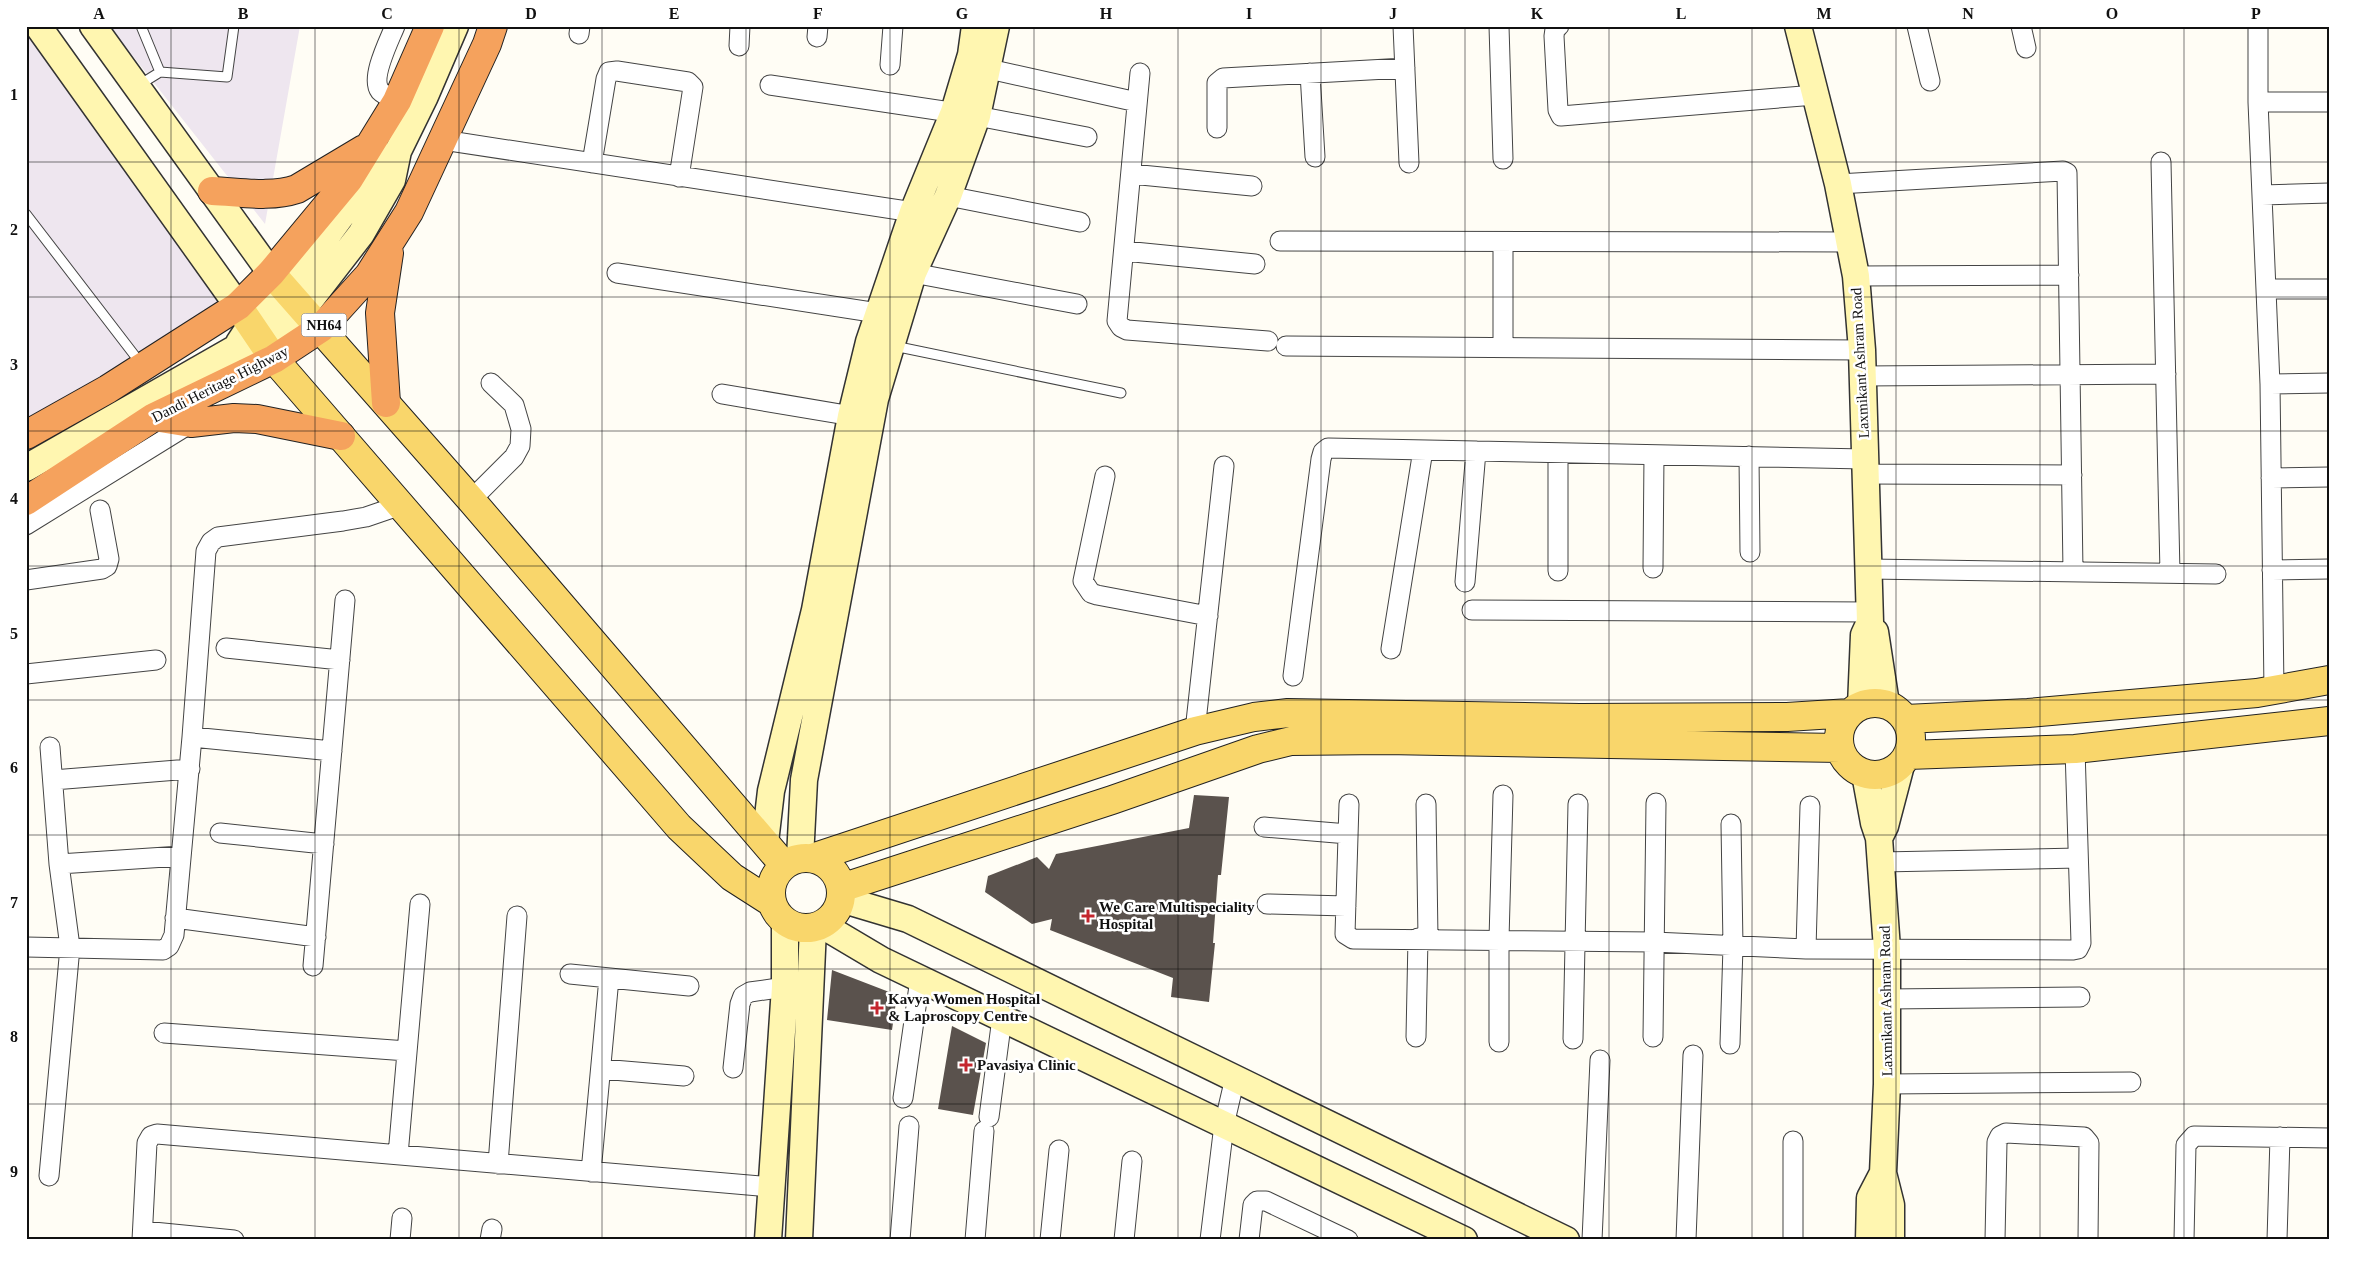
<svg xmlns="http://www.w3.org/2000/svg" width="2355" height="1266" font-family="'Times New Roman',serif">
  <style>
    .industrial { fill: #eee6ef }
    .building { fill: #5a524d }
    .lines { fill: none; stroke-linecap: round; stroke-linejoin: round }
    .lane-casing { stroke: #444; stroke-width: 11 }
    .street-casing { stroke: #444; stroke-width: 21 }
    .secondary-casing { stroke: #333; stroke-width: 29 }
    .primary-casing { stroke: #222; stroke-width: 30 }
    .highway-casing { stroke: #222; stroke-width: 30 }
    .lane { stroke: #fff; stroke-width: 9 }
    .street { stroke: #fff; stroke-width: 19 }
    .secondary { stroke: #fff6b0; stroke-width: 26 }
    .primary { stroke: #f9d66b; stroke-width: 28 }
    .highway { stroke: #f5a25d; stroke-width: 28 }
    .grid { fill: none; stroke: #111; stroke-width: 1; stroke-opacity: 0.55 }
    .poi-dot { fill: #c4262e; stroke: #fff; stroke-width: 2 }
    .labels { text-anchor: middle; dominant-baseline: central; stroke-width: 5; stroke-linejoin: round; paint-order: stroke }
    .shield { fill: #fff; stroke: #585858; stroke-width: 1 }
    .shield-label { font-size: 14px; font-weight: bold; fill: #111 }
    .street-label { font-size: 15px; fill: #111; stroke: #fff }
    .poi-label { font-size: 15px; font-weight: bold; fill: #111; stroke: #fff; text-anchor: start }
    .neatline { fill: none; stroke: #111; stroke-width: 2 }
    .grid-label { font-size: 16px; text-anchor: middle; font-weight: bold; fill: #111 }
  </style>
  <rect width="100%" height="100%" fill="#fffdf5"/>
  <path class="industrial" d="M26,26L226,302L26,424Z
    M110,26H300L265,224L121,41Z"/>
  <path class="building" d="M1194,795L1229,797L1221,875H1218L1213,943H1215L1209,1002L1171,997L1173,978L1050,930L1052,919L1032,924L985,892L988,876L1037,857L1049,869L1056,854L1189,828Z
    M832,970L897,995L892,1030L827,1020Z
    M952,1026L986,1043L973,1115L938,1109Z"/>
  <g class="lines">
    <g class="lane-casing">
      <path id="lane" d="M141,26L160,72
        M139,85L160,72L227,77L234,26
        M26,214L142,365
        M894,346L1121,393"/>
    </g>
    <g class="street-casing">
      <path id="street" d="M395,26C389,41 370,78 380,91C384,95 392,98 397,101
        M1403,26L1409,163
        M1499,26L1503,159
        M1559,26L1555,29L1554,36L1558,110L1561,116L1815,95
        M1917,26L1930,81
        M2021,26L2026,48
        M2258,26V102L2270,384L2274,690
        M579,34L580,26
        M817,37L818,26
        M739,46L740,26
        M890,65L893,26
        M989,69L1137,102
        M1140,73L1117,321L1121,327L1127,330L1268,341
        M1310,73L1315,157
        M770,85L977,116L1087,137
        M2258,102H2329
        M1217,128V83L1223,78L1405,68
        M443,140L913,212
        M2161,162L2170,573
        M592,163L606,79L609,72L617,71L688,82L693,87L679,177
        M1131,174L1252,186
        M1838,184L2063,171L2067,173L2073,571
        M2262,195L2329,193
        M948,196L1080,222
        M1280,241L1850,242
        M1503,242V347
        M1124,251L1255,264
        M617,273L891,315
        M913,273L1077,304
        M1856,276L2069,275
        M2266,289H2329
        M1286,346L1862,350
        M1863,376L2166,374
        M2270,384L2329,383
        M722,394L864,418
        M1749,456L1750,552
        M1865,474L2072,475
        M1105,476L1083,581L1091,593L1097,595L1208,616
        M2271,478L2329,477
        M471,500L514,457L520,446L521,429L514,405L491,383
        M26,525L191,423
        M1653,568L1654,455
        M1869,569L2216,574
        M2272,570L2329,569
        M1558,571V453
        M26,580L102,569L107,566L109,559L100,510
        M1465,582L1476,451
        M1472,610L1869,612
        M226,648L340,660
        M1391,649L1423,450
        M26,674L156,660
        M1293,676L1321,459L1323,452L1328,448L1865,459
        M1195,731L1224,466
        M192,737L332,751
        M53,780L190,769
        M1349,804L1345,934L1353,939L1654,942L1806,949L2073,950L2078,949L2081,943L2075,749
        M1426,804L1428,938
        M1264,827L1348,834
        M220,833L324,844
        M1881,862L2078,858
        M59,864L181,856
        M1267,904L1346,906
        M175,918L316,937
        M26,947L163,950L169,946L174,935L192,737L206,551L211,542L218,537L343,521L366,517L401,505
        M1806,949L1810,806
        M313,966L345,600
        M570,974L689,986
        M1887,999L2080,997
        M164,1033L407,1051
        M1416,1037L1418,938
        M1653,1037L1656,803
        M1573,1039L1578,804
        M1499,1042V939L1503,795
        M1730,1044L1733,946L1731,824
        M733,1068L740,1004L743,996L750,992L785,987
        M601,1069L684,1076
        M1887,1084L2131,1082
        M903,1098L920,979
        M989,1117L1002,1018
        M398,1155L420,904
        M498,1164L517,916
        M591,1172L609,978
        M49,1176L70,947L59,864L50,747
        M143,1231L234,1240
        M142,1240L147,1143L151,1136L157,1134L771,1187
        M400,1240L402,1218
        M490,1240L492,1229
        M900,1240L909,1126
        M975,1240L984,1131
        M1050,1240L1059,1150
        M1124,1240L1132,1161
        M1210,1240L1224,1125L1235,1078
        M1249,1240L1253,1205L1257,1201H1266L1348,1240
        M1592,1240L1600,1060
        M1686,1240L1693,1055
        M1793,1240V1141
        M1995,1240L1997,1142L2000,1136L2006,1133L2084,1137L2089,1143L2088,1240
        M2184,1240L2186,1145L2194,1136L2329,1138
        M2277,1240L2280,1137"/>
    </g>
    <g class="secondary-casing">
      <path id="secondary" d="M38,26L238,306
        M93,26L271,273
        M1798,26L1838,184L1856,276L1862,350L1870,622L1864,635L1861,706
        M239,343C254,318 270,309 287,288C325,243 354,190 398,151
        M26,468L236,348L263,343L303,309L361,234L392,180L398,151L425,96L455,26
        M1875,632L1886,704
        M1865,774L1874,823L1879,838
        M765,842L771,791L815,610L851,416L869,342L913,212L954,112L971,55L975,26
        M800,858L804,780L875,399L913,273L948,196L977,116L996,26
        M841,899L908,919L1566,1240
        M822,925L881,960L1464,1240
        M768,1240L785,987V922
        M799,1240L813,928
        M1869,1240L1870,1198L1883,1173
        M1891,1240V1205L1883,1173L1887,1084V949L1879,838L1885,826L1901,765"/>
    </g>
    <g class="primary-casing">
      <path id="primary" d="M271,273L471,500L784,865
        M238,306L274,359L679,827L732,877L771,902
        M1839 739a36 36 0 1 1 72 0a36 36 0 1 1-72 0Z
        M1906,719L2028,713L2257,693L2329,680
        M1908,755L2075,749L2329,721
        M771 893a35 35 0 1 1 70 0a35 35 0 1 1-70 0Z
        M812,858L1195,731L1254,717L1288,713L1580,718L1787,717L1850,713
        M841,888L1112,800L1258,749L1291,741L1385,740L1840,748"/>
    </g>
    <g class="highway-casing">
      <path id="highway" d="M212,191C240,192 270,198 297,189L364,149
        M386,403L380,313L389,253
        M154,417L191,423L234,418L257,419L341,436
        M26,435L108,389L238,306L271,273L349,179L397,101L430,26
        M26,501L154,417L274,359L321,328L369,275L409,212L487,44L493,26"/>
    </g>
    <use href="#lane" class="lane"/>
    <use href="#street" class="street"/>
    <use href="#secondary" class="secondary"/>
    <use href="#primary" class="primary"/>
    <use href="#highway" class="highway"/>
  </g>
  <path class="grid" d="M171,26V1240M315,26V1240M459,26V1240M602,26V1240M746,26V1240M890,26V1240M1034,26V1240M1178,26V1240M1321,26V1240M1465,26V1240M1609,26V1240M1752,26V1240M1896,26V1240M2040,26V1240M2184,26V1240M26,162H2329M26,297H2329M26,431H2329M26,566H2329M26,700H2329M26,835H2329M26,969H2329M26,1104H2329"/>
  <g class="poi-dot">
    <path d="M1085.5 908.5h5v5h5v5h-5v5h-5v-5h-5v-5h5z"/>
    <path d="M874.5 1000.5h5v5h5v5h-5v5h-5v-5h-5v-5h5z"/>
    <path d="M963.5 1057.5h5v5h5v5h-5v5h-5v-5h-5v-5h5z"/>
  </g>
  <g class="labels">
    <rect class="shield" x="301.5" y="313.5" width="45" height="23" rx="4"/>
    <g class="shield-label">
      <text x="324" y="325">NH64</text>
    </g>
    <g class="street-label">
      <text transform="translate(1860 363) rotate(-93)">Laxmikant Ashram Road</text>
      <text transform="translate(220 384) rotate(-27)">Dandi Heritage Highway</text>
      <text transform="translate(1886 1001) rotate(-91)">Laxmikant Ashram Road</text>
    </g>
    <g class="poi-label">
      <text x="1099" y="907">We Care Multispeciality<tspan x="1099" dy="17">Hospital</tspan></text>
      <text x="888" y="999">Kavya Women Hospital<tspan x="888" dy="17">&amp; Laproscopy Centre</tspan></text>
      <text x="977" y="1065">Pavasiya Clinic</text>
    </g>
  </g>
  <rect width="2355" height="1266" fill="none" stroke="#ffffff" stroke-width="55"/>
  <rect x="28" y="28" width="2300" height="1210" class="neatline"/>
  <g class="grid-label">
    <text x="99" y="19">A</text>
    <text x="243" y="19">B</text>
    <text x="387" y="19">C</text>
    <text x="531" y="19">D</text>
    <text x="674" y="19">E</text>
    <text x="818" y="19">F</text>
    <text x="962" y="19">G</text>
    <text x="1106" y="19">H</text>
    <text x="1249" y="19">I</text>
    <text x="1393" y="19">J</text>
    <text x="1537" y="19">K</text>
    <text x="1681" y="19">L</text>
    <text x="1824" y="19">M</text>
    <text x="1968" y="19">N</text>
    <text x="2112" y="19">O</text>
    <text x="2256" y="19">P</text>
    <text x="14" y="100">1</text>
    <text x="14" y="235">2</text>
    <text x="14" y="370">3</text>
    <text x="14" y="504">4</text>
    <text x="14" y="639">5</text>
    <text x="14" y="773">6</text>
    <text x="14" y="908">7</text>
    <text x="14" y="1042">8</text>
    <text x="14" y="1177">9</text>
  </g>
</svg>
